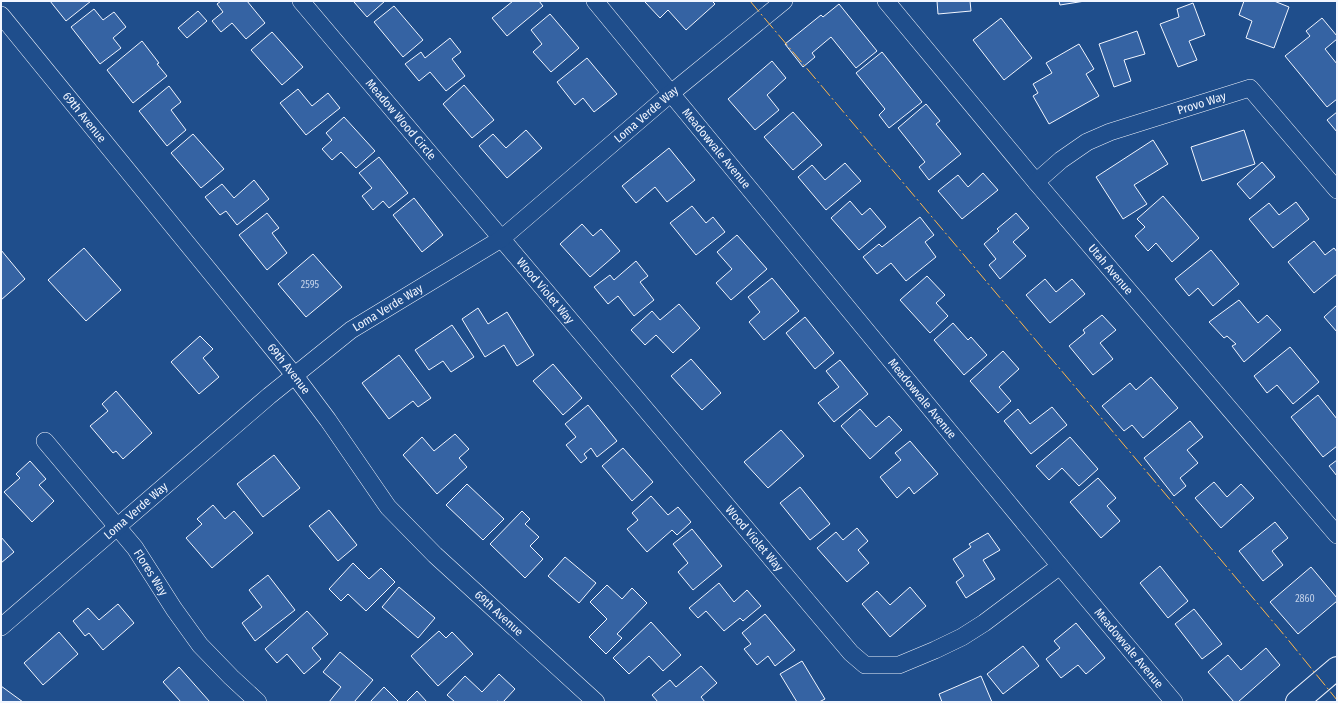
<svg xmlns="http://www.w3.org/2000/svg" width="1338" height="703" font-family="'Fira Sans Condensed',sans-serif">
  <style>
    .building { fill: #3563a3; stroke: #f2f6ff }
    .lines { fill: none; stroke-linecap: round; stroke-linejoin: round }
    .street-casing { stroke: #f2f6ff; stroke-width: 18 }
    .secondary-casing { stroke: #f2f6ff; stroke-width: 24 }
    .street { stroke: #1f4e8c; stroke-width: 17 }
    .secondary { stroke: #1f4e8c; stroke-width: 22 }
    .power { stroke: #ffb74d; stroke-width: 1; stroke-dasharray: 14 3 2 3; stroke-linecap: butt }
    .labels { text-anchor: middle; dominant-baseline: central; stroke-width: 3; stroke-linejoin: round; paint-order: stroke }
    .number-label { font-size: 10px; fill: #c3d1e8 }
    .street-label { font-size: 12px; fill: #f2f6ff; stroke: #1f4e8c }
  </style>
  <rect width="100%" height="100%" fill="#1f4e8c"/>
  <path class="building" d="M50,1H91L66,21Z
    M221,1H247L265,23L246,39L232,23L221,32L212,21L223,12L217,4Z
    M356,1H385L367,17L354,2Z
    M513,1H539L543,6L507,36L492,18Z
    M647,1H712L715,4L686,30L668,10L660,18L645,2Z
    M937,1H970L971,11L938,14Z
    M1059,1H1085L1060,5Z
    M1244,1H1274L1289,7L1274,48L1246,38L1252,21L1239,15Z
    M1193,3L1205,35L1189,41L1197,60L1178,67L1160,24L1179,17L1177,9Z
    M839,4L877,51L856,68L831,37L812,53L815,57L803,67L785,44L821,15L823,17Z
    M394,6L423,40L403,57L374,22Z
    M94,9L103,20L114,12L126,27L113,38L121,48L100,64L71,27Z
    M198,11L207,21L187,38L178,28Z
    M550,14L579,48L551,72L533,52L542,44L531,30Z
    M1001,18L1032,58L1004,80L973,40Z
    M1322,18L1337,36V39L1325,49L1337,64V99L1327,107L1285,56L1310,36L1306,31Z
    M1137,31L1145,54L1124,60L1131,81L1114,87L1099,44Z
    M272,32L303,67L282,85L251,50Z
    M450,38L461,52L452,59L465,76L446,91L430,72L419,81L405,64L421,52L425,58Z
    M142,41L159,63L157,64L167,76L133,103L107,70Z
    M1079,44L1094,69L1086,74L1099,96L1049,124L1033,96L1038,93L1033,84L1052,73L1046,63Z
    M882,52L922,102L889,128L879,115L885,109L856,73Z
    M587,58L617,94L594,112L583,98L575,105L557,82Z
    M772,61L786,78L767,95L779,110L755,130L728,99Z
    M464,85L494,120L472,138L443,104Z
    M169,86L181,102L171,110L186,130L167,146L139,111Z
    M298,89L312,106L328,93L340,108L306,135L280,103Z
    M926,104L940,121L936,124L961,154L929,180L919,167L925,162L898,128Z
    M793,112L822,145L793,170L764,137Z
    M1337,112V132L1327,120Z
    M344,117L375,151L356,168L341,152L332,160L322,149L332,140L326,133Z
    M526,130L542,148L507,178L479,146L493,134L506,148Z
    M1244,130L1255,164L1202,181L1191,147Z
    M193,134L224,169L201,188L171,153Z
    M1153,140L1168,164L1134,185L1147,204L1123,219L1096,177Z
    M669,148L695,180L667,202L655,187L636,203L622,186Z
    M379,157L408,193L389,208L383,201L373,210L362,196L372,188L359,173Z
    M1262,162L1275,177L1250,199L1237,184Z
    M845,163L861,181L826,210L798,177L812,165L825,180Z
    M983,173L998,190L962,219L938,191L958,175L968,187Z
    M254,180L269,199L237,225L226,211L220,215L205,197L222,184L234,198Z
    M1163,196L1199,238L1172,262L1156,243L1148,251L1135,236L1145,227L1137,219Z
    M414,198L443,235L422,252L393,215Z
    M850,201L862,215L870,208L886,227L859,250L831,218Z
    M1296,202L1309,219L1273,248L1249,219L1269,203L1279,215Z
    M692,206L706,223L713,217L725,232L696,255L670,223Z
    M267,213L279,228L272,233L287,253L267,270L239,235Z
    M1016,213L1029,228L1013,242L1026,256L1000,279L989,265L996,259L984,244L999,231L997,229Z
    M920,217L934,235L925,242L936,257L906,281L891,263L877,274L863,257L879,244L882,247Z
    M582,224L593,236L601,229L620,251L590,277L560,244Z
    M737,235L767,269L731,300L716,283L732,269L717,252Z
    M1314,241L1325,255L1334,248L1337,252V274L1314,293L1288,262Z
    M84,248L121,290L86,321L48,280Z
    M1,250L25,279L1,300Z
    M1211,250L1239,284L1213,306L1198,288L1189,296L1175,279Z
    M313,254L342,287L306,317L278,284Z
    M636,261L648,276L640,282L654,300L634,316L618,296L608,304L594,287L610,275L614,280Z
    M927,276L945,295L936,303L948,316L930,333L900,300Z
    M772,278L799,311L764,340L749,322L760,312L748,297Z
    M1045,279L1056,292L1072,279L1085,294L1050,323L1026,295Z
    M1239,300L1258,323L1267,315L1281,330L1244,362L1232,346L1236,344L1227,336L1224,338L1209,322Z
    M679,304L700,328L673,353L656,335L645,345L631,330L652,311L660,320Z
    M1337,305V332L1324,317Z
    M478,308L488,324L507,312L534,355L517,366L504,345L485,357L462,319Z
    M1102,315L1116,330L1100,343L1113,359L1093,375L1069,346L1085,333L1083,330Z
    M805,317L834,353L815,369L786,333Z
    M953,323L968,340L971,337L987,355L964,375L934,340Z
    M452,325L474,357L451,372L443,361L429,370L415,350Z
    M200,336L213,349L203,358L219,377L199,394L171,362Z
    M1290,347L1319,382L1293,404L1277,385L1267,393L1254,376Z
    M1003,351L1019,369L999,387L1011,401L998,413L970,381Z
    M399,355L431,398L418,407L413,401L389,419L362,383Z
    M691,359L721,393L702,410L671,376Z
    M840,360L868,394L834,422L818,403L839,387L826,371Z
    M553,364L582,398L563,415L533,381Z
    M1151,377L1178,408L1143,438L1132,425L1124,431L1102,406L1130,383L1136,390Z
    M116,391L152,433L123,459L116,451L113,453L90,426L108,411L102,404Z
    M1318,395L1337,419V446L1323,457L1291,417Z
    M588,405L617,441L597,457L591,448L584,454L587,458L581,463L566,445L576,437L565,424Z
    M1052,407L1067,425L1031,454L1004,421L1018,409L1030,424Z
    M860,409L876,427L889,416L902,430L870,459L841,426Z
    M1190,421L1203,437L1187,450L1198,463L1180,478L1186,486L1174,496L1144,458Z
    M781,430L804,456L768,488L744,462Z
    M455,434L469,449L459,458L467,467L437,494L403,455L422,437L434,451Z
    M1070,437L1098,469L1079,486L1062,468L1049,480L1036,466Z
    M910,441L938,474L914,494L909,487L897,498L880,477L901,460L895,453Z
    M623,448L653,482L632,501L602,466Z
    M274,455L300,488L263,517L237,484Z
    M1337,460V476L1329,466Z
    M30,461L46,479L39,485L54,501L32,522L4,492L20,478L16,474Z
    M1098,478L1116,498L1107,506L1120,521L1101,538L1070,502Z
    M1214,482L1227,497L1241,484L1254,498L1221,528L1195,498Z
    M467,484L504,519L483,540L446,505Z
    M800,487L830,524L810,540L780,503Z
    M651,496L668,515L678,507L691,522L677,535L672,530L647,552L627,529L638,520L632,513Z
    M213,505L225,519L234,511L253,533L212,568L186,538L202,524L197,519Z
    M329,510L357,545L338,561L309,526Z
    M522,511L530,519L525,524L539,537L530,546L543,559L525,578L490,544Z
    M1275,522L1288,538L1272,551L1283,565L1263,581L1239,551Z
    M857,528L868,541L858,550L869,563L847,582L817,548L836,532L843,540Z
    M692,529L722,566L693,590L678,572L688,563L673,544Z
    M988,533L1000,550L983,560L995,579L966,598L956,582L964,576L953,559L971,547L969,544Z
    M1,537L14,552L1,563Z
    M565,557L596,583L579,603L548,576Z
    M353,563L369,579L381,568L395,582L366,611L348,594L341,601L329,589Z
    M1160,566L1188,601L1168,618L1140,583Z
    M1311,567L1337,598V601L1298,634L1270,602Z
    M268,575L295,610L255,641L242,623L262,607L249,590Z
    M719,583L734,602L747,590L761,606L743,621L740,618L724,631L706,611L698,618L689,608Z
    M607,585L622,599L632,588L647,603L617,634L622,638L606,654L589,637L607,619L590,602Z
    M399,587L435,618L418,638L382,607Z
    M910,587L926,606L890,637L862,604L877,591L890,605Z
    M118,604L134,623L103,650L89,633L85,636L73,621L88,608L99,620Z
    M1194,609L1222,644L1202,659L1175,624Z
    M307,611L328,634L312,648L321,659L304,674L287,654L277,663L265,649Z
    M765,614L795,650L775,666L768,656L757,665L744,649L751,644L742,633Z
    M651,622L681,655L663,671L649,656L629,674L613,658Z
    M1076,623L1105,658L1086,674L1078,665L1061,678L1046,659L1060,648L1054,641Z
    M439,631L446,638L452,632L473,654L438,686L411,656Z
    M59,632L78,654L43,685L24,663Z
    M1023,646L1039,666L1003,694L987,674Z
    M1266,648L1280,665L1238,702H1234L1208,672L1228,655L1241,670Z
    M340,652L373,680L354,702H329L341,687L323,672Z
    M802,661L825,699L819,702H797L780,674Z
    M701,666L717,683L701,697L705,702H658L652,695L670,680L676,687Z
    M179,667L210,702H181L163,682Z
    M499,674L515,689L503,702H499L498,701L496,702H455L447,695L465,676L482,692Z
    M981,676L992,702H942L939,694Z
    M1,686L23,702H1Z
    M384,687L399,702H370Z
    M417,691L427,702H406Z"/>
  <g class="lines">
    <g class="street-casing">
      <g id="street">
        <path id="s1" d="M301,1L851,653L865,665H899L935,650L962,637L984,623L1060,566"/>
        <path id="s2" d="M595,1L1060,566L1174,702"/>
        <path id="s3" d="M886,1L1036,182L1337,535"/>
        <path id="s4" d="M1,15L295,376L328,420L388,507L435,555L596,702"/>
        <path id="s5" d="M1036,182L1061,160L1087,142L1110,132L1250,88L1337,190"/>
        <path id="s6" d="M45,441L135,548L174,609L200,645L231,677L258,702"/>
        <path id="s7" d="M1,627L269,396L351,330L501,239L670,94L784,1"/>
      </g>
    </g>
    <g class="secondary-casing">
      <path id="secondary" d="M1297,702L1337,668"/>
    </g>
    <use href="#street" class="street"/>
    <use href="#secondary" class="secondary"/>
    <path class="power" d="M750,1L1285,636L1337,700"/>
  </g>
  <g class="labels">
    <g class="number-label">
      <text x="310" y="285">2595</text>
      <text x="1305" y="599">2860</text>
    </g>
    <g class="street-label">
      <text stroke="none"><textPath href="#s5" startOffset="186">Provo Way</textPath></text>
      <text stroke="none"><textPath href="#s7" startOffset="826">Loma Verde Way</textPath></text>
      <text stroke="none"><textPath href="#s4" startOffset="132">69th Avenue</textPath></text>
      <text stroke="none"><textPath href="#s1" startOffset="155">Meadow Wood Circle</textPath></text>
      <text stroke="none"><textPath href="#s2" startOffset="191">Meadowvale Avenue</textPath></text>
      <text stroke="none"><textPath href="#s3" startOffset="350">Utah Avenue</textPath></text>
      <text stroke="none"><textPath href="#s1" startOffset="379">Wood Violet Way</textPath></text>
      <text stroke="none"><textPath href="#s7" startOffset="502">Loma Verde Way</textPath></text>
      <text stroke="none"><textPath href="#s4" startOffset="456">69th Avenue</textPath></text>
      <text stroke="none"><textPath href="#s2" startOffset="515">Meadowvale Avenue</textPath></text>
      <text stroke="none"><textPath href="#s7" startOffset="178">Loma Verde Way</textPath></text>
      <text stroke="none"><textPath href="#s1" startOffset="703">Wood Violet Way</textPath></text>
      <text stroke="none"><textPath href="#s6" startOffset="169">Flores Way</textPath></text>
      <text stroke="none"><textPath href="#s4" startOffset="780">69th Avenue</textPath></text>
      <text stroke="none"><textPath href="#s2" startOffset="839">Meadowvale Avenue</textPath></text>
    </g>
  </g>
  <rect width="1338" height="703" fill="none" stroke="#f2f6ff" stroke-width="4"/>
</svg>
